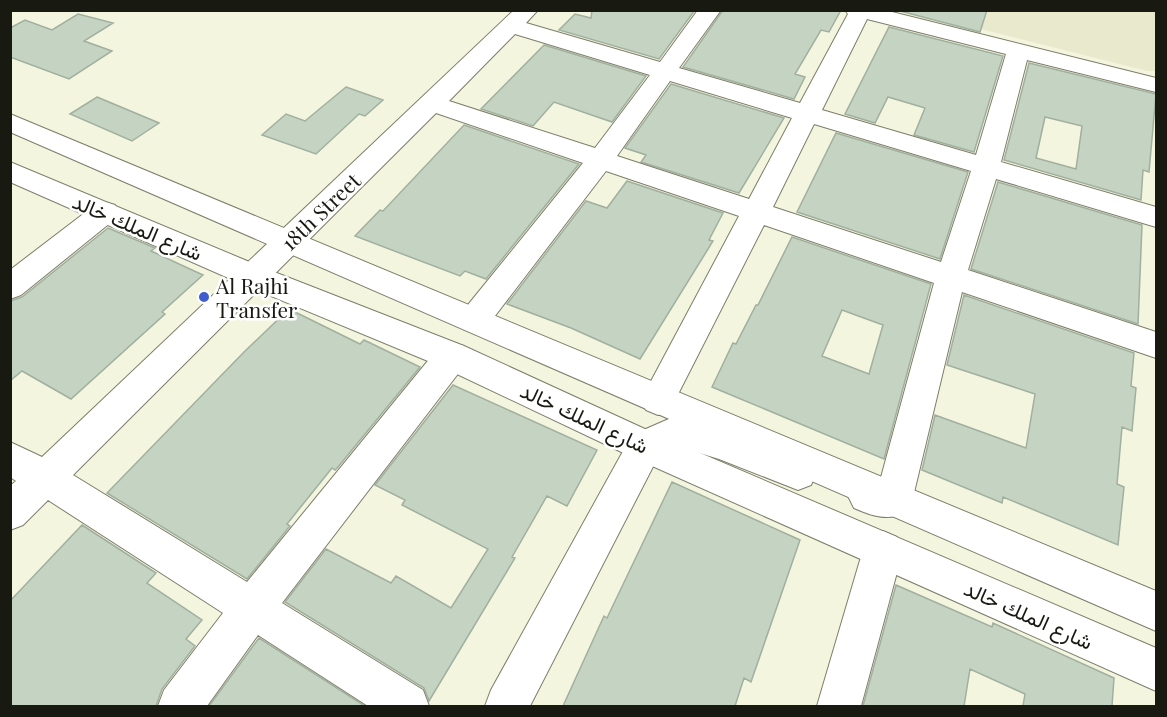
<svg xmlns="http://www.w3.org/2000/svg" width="1167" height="717" font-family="'Playfair Display',Vazirmatn,serif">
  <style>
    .built { fill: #e9eacd }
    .building { fill: #c4d3c2; stroke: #a1af9f; stroke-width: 1.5; fill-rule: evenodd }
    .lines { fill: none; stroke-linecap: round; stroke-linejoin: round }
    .minor-casing { stroke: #7d7e6a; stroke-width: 2 }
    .major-casing { stroke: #7d7e6a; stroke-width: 2 }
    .minor { fill: #fff; fill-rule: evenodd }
    .major { fill: #fff; fill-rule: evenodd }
    .poi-dot { fill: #3f5cce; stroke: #fff; stroke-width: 2 }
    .labels { text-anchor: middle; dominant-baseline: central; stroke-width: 5; stroke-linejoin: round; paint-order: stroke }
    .street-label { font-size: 21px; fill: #181911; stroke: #fff }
    .poi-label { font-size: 21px; fill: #181911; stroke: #fff; text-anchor: start }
  </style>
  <rect width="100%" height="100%" fill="#f3f5df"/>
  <path class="built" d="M909,11H1156V71H1147Z"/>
  <path class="building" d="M592,10H695L659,59L559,30L575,14L591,18Z
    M723,10H841L829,32L821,30L795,74L805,77L794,99L683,67Z
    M896,10H987L980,32Z
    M78,14L113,23L84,41L112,51L69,79L10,57V28L25,20L52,30Z
    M889,27L1003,56L974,152L914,135L925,108L888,97L875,123L845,114Z
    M544,45L646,76L612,122L554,102L533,126L481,109Z
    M1029,63L1156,94L1149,172L1143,170L1141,200L1004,160ZM1045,117L1082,126L1076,169L1036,158Z
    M671,84L784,118L739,193L641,162L646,155L625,148Z
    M346,87L383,100L365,116L359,114L316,154L262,135L286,114L305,121Z
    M97,97L159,123L132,141L70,114Z
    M464,125L579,164L486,279L465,271L460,276L355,236L380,210L383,211Z
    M836,133L968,172L940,259L797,212Z
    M627,181L723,213L709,240L713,241L640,359L571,328L507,304L586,201L607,208Z
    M998,182L1142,225L1138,324L971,269Z
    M108,228L155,248L151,251L203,275L162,312L165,314L71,399L22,371L10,381V301L22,297Z
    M792,237L931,284L884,459L712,387L733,343L736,344L756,305H758ZM842,310L883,325L869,374L822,356Z
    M964,295L1134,353L1131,386L1136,388L1132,431L1122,427L1117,484L1124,487L1118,545L1003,497L1002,503L922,470L935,415L1026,448L1035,394L947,365Z
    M289,309L360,344L364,340L420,367L338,467L335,470L332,468L287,524L290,526L247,579L107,493L244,352Z
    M453,385L597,450L567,506L547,496L512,557L515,558L429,701L424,688L285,602L326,549L391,583L396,576L451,608L488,549L402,505L405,500L375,485Z
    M672,482L800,540L751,682L744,678L735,706H563L604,616L607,618Z
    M82,525L156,573L147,583L202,620L186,639L195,646L162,689L156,706H10V601Z
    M896,585L992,627L993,623L1114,678L1112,706H1023L1025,694L970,669L964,706H863Z
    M259,638L365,706H209Z"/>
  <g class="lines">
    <g class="minor-casing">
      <path id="minor" d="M514,10H538L526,23L660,62L698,10H721L679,68L800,103L848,14L845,10H884L1156,78V92L1027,60L1001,162L1156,207V227L996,179L968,270L1156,332V358L962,292L912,501L906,513C887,521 872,516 854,508L848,496L854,484L867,479L880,481L934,283L764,225L670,410L658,415L646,410L641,400L739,216L606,171L485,329L474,333L463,329L458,320L463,311L583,163L436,113L73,475L247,582L440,346L452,343L464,346L468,356L464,366L282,603L423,690L429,706H368L258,635L207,706H158L164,690L223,613L48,500L23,525L10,530V486L16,481L10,477V442L42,457ZM867,19L1006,54L976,155L822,110ZM515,34L650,75L595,148L449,101ZM670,81L792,118L749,199L617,156ZM814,124L971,171L941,262L773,207Z
        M105,202L115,205L119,212L115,219L21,295L10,299V270L95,205Z
        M678,415L723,428L811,461L816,473L811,485L798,490L719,459L680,447L658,457L530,706H485L491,690L632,435Z
        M883,531L897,537L903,550L861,706H817L863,550L869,537Z"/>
    </g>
    <g class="major-casing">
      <path id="major" d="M10,114L1156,591V631L10,132Z
        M10,162L264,268L464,346L658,435L1156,648V691L632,457L440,366L242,284L10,182Z"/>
    </g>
    <use href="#minor" class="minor"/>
    <use href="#major" class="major"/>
  </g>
  <circle class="poi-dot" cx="204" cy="297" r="6"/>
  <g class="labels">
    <g class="street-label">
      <text transform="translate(320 211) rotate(-44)">18th Street</text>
      <text transform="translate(138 226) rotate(23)">شارع الملك خالد</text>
      <text transform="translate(585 417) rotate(25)">شارع الملك خالد</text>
      <text transform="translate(1029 614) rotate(24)">شارع الملك خالد</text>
    </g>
    <g class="poi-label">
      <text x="216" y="285">Al Rajhi<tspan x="216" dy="24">Transfer</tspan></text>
    </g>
  </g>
  <rect width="1167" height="717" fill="none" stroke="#181911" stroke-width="24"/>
</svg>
